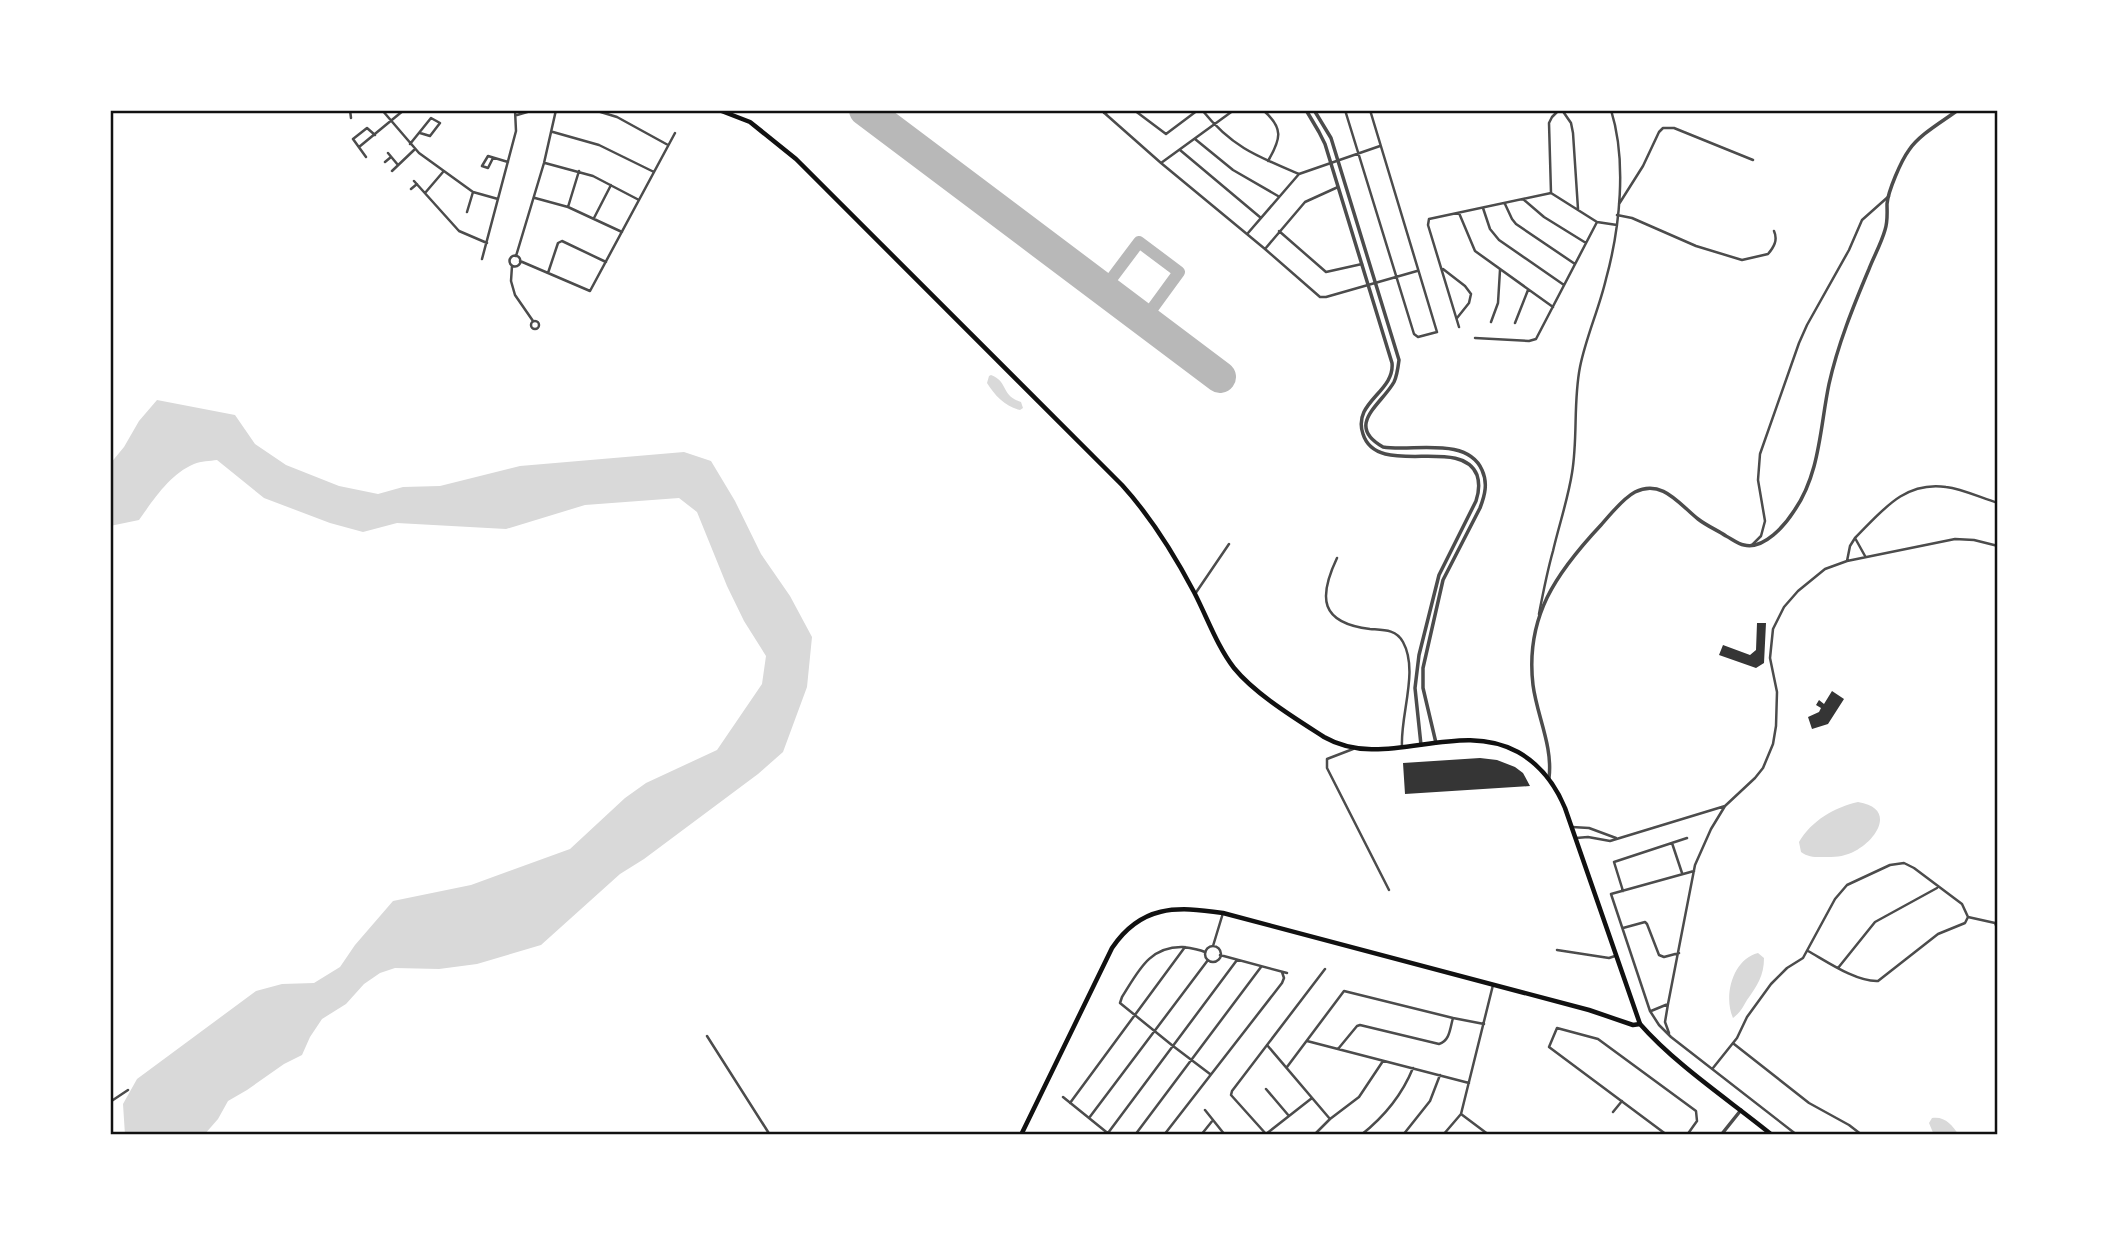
<svg xmlns="http://www.w3.org/2000/svg" width="2108" height="1245" font-family="'DM Sans',sans-serif">
  <style>
    .water { fill: #d9d9d9 }
    .lines { fill: none; stroke-linecap: round; stroke-linejoin: round }
    .taxiway { stroke: #b8b8b8; stroke-width: 12 }
    .runway { stroke: #b8b8b8; stroke-width: 32 }
    .building { fill: #353535 }
    .minor { stroke: #4c4c4c; stroke-width: 2.5 }
    .tertiary { stroke: #4c4c4c; stroke-width: 3.5 }
    .secondary { stroke: #111; stroke-width: 4.5 }
    .primary { stroke: #111; stroke-width: 4.5 }
    .neatline { fill: none; stroke: #111; stroke-width: 2.5 }
  </style>
  <rect width="100%" height="100%" fill="#fff"/>
  <path class="water" d="M991,375C1009,382 1000,395 1021,402L1023,408L1020,410C1006,407 995,396 987,383L989,376Z
    M157,400L235,415L255,444L286,465L339,486L378,494L403,487L440,486L520,466L684,452L711,461L735,501L761,554L790,596L812,637L807,687L783,752L758,774L644,859L620,874L541,945L477,964L439,969L395,968L380,973L364,984L346,1004L322,1019L310,1037L302,1055L284,1064L247,1090L228,1101L218,1119L204,1135H125L123,1104L137,1079L256,991L282,984L314,983L340,967L355,945L393,901L471,885L570,849L625,798L646,783L717,750L762,684L766,656L744,621L727,586L697,512L679,498L585,505L506,529L397,523L363,532L330,523L264,498L217,460C210,461 201,461 194,464C170,474 154,499 139,520L110,526V464L124,447L139,421Z
    M1858,802C1896,808 1878,839 1855,851C1846,856 1837,857 1828,857C1817,857 1809,858 1801,852L1799,842C1811,821 1835,807 1858,802Z
    M1758,953L1764,958C1764,976 1757,986 1747,1000C1743,1007 1740,1013 1733,1018C1723,996 1733,959 1758,953Z
    M1932,1118C1945,1116 1952,1125 1959,1135H1934L1929,1123Z"/>
  <g class="lines">
    <path class="taxiway" d="M1103,290L1139,242L1179,272L1144,320"/>
    <path class="runway" d="M865,110L1220,377"/>
  </g>
  <path class="building" d="M1757,623H1766L1764,663L1756,668L1719,655L1723,645L1750,655L1756,650Z
    M1832,691L1844,699L1828,724L1812,729L1808,717L1819,712L1821,708L1816,705L1819,700L1824,704Z
    M1480,758L1497,760L1515,767L1523,773L1530,786L1405,794L1403,763Z"/>
  <g class="lines">
    <path class="minor" d="M350,110L351,118
      M382,110L419,153L473,192L498,199
      M594,110L617,117L668,145
      M1101,110L1161,163L1265,249L1320,297H1326L1417,271
      M1134,110L1166,134L1198,110
      M1202,110C1232,147 1256,156 1299,174
      M1263,110C1284,128 1281,139 1268,161
      M1345,110L1414,334L1418,337L1437,332L1370,110
      M1562,110L1571,123L1573,133L1578,209
      M1104,113L1114,110
      M517,115L534,110
      M553,132L599,145L654,172
      M1195,139L1233,170L1278,196
      M410,144L431,118L440,123L430,136L420,133
      M359,147L404,110
      M1180,150L1261,218
      M388,153L398,165
      M366,157L353,139L367,128L375,135
      M385,162L391,157
      M545,163L593,176L639,200
      M1161,163L1234,110
      M482,166L488,156L508,162
      M482,166L488,168L493,158
      M392,171L414,150
      M414,181L459,231L487,243
      M411,189L417,184
      M425,193L443,172
      M1551,193L1549,123L1552,117L1559,110
      M535,198L568,207L622,232
      M1523,199L1544,217L1586,243
      M1505,204L1512,219L1516,224L1575,264
      M1619,204L1643,166L1659,132L1663,128H1674L1753,160
      M568,207L579,171
      M1483,208L1490,229L1499,240L1564,285
      M467,212L473,192
      M1459,213L1475,251L1553,307
      M1617,215L1632,218L1696,246L1742,260L1768,254C1774,247 1778,240 1774,231
      M594,218L611,185
      M1279,231L1326,272L1362,264
      M1248,233L1299,174L1380,146
      M1265,249L1305,202L1338,187
      M509.5 261a5.5 5.5 0 1 1 11 0a5.5 5.5 0 1 1-11 0Z
      M516,256L544,163L556,110
      M482,259L516,131L515,110
      M520,261L590,291L675,133
      M512,266L511,281L515,295L533,321
      M1443,269L1465,286L1471,294L1469,303L1457,318
      M548,273L558,243L562,241L606,262
      M531 325a4 4 0 1 1 8 0a4 4 0 1 1-8 0Z
      M1491,322L1498,303L1500,270
      M1515,323L1528,290
      M1459,327L1428,225L1429,219L1551,193L1597,222
      M1475,338L1529,341L1536,339L1597,222L1617,225
      M1855,538L1865,556
      M1752,545L1761,536L1765,521L1758,480L1760,454L1799,343L1807,325L1849,250L1862,220L1889,196
      M1337,558C1318,598 1320,623 1370,629C1383,630 1396,629 1403,642C1419,671 1400,715 1402,747
      M1847,561L1850,546L1855,538C1882,511 1904,481 1946,487C1963,489 1981,498 1998,503
      M1195,594L1229,544
      M1539,614C1543,593 1547,572 1553,551C1559,525 1568,499 1572,473C1578,438 1573,402 1580,367C1586,337 1599,309 1606,279C1620,228 1627,161 1611,110
      M1353,749L1327,759V768L1389,890
      M1572,827L1589,828L1616,838
      M1576,838L1588,837L1610,841L1725,806L1755,778L1763,768L1773,744L1776,726L1777,692L1770,658L1773,629L1784,607L1798,591L1825,569L1847,561L1955,539L1974,540L1998,546
      M1672,843L1682,873
      M1694,871L1611,894L1650,1011L1659,1025L1671,1037L1797,1135
      M1623,891L1614,862L1687,838
      M1968,917L1995,923L1998,930
      M1623,928L1645,922L1647,924L1659,955L1664,957L1679,953
      M1213,946L1223,913
      M1205 954a8 8 0 1 1 16 0a8 8 0 1 1-16 0Z
      M1557,950L1609,958L1615,956
      M1808,951C1826,961 1856,982 1878,981L1938,934L1965,923L1968,917
      M1205,952C1198,949 1191,948 1183,947C1149,946 1138,972 1122,997L1120,1003L1173,1046L1210,1074
      M1220,955L1287,973
      M1838,968L1875,922L1937,888
      M1651,1011L1668,1004
      M1669,1033L1665,1022L1668,1004L1695,865L1711,829L1725,806
      M707,1036L770,1135
      M1307,1041L1469,1083
      M1734,1044L1809,1103L1849,1125L1862,1135
      M1267,1045L1330,1119
      M1338,1049L1357,1026L1360,1025L1439,1044C1450,1041 1450,1028 1453,1018
      M1287,1067L1344,991L1453,1018L1484,1024
      M1713,1068L1737,1038L1747,1017L1771,984L1787,968L1803,958L1835,899L1847,885L1890,865L1904,863L1914,868L1962,904L1968,917
      M1266,1089L1289,1116
      M1063,1097L1110,1135
      M1312,1098L1266,1134L1231,1095L1232,1091L1325,969
      M110,1102L128,1090
      M1070,1103L1185,947
      M1205,1110L1225,1135
      M1613,1112L1622,1101
      M1461,1114L1489,1135
      M1089,1118L1208,960
      M1108,1133L1237,960
      M1135,1135L1261,967
      M1164,1135L1282,983L1284,978L1282,972
      M1201,1135L1213,1120
      M1314,1135L1330,1119L1359,1097L1383,1061
      M1361,1135C1384,1117 1402,1095 1413,1068
      M1403,1135L1430,1101L1440,1075
      M1443,1135L1461,1114L1493,985
      M1667,1135L1549,1047L1557,1028L1598,1039L1696,1111L1697,1121L1687,1135"/>
    <path class="tertiary" d="M1306,110L1319,132L1325,144L1392,363C1395,392 1352,402 1363,434C1377,479 1461,435 1477,475C1480,484 1479,492 1476,501L1439,575L1419,655L1415,688L1421,745
      M1314,110L1331,138L1399,360C1398,368 1397,376 1394,382C1382,404 1344,425 1383,447C1412,452 1467,436 1482,470C1488,483 1485,495 1480,508L1443,580L1423,668V688L1436,743
      M1549,778C1553,746 1537,716 1533,685C1525,617 1556,573 1601,525C1611,514 1622,499 1635,492C1662,478 1680,505 1698,519C1707,526 1717,530 1726,536C1732,539 1738,544 1744,545C1764,550 1785,525 1794,511C1820,474 1820,427 1829,384C1838,344 1853,307 1869,269C1874,256 1881,244 1885,230C1888,221 1887,213 1887,204C1888,191 1901,161 1909,150C1920,134 1942,122 1958,110
      M1721,1135L1741,1110"/>
    <path class="secondary" d="M1021,1135L1112,948C1141,905 1176,906 1223,913L1589,1010L1633,1025L1640,1024"/>
    <path class="primary" d="M719,110L750,122L796,159L1122,485C1151,517 1174,554 1194,592C1207,617 1217,646 1234,668C1255,694 1296,719 1324,737C1385,772 1456,718 1518,752C1541,765 1555,784 1565,808L1640,1024C1676,1065 1729,1100 1772,1135"/>
  </g>
  <rect width="2108" height="1245" fill="none" stroke="#ffffff" stroke-width="224"/>
  <rect x="112" y="112" width="1884" height="1021" class="neatline"/>
</svg>
